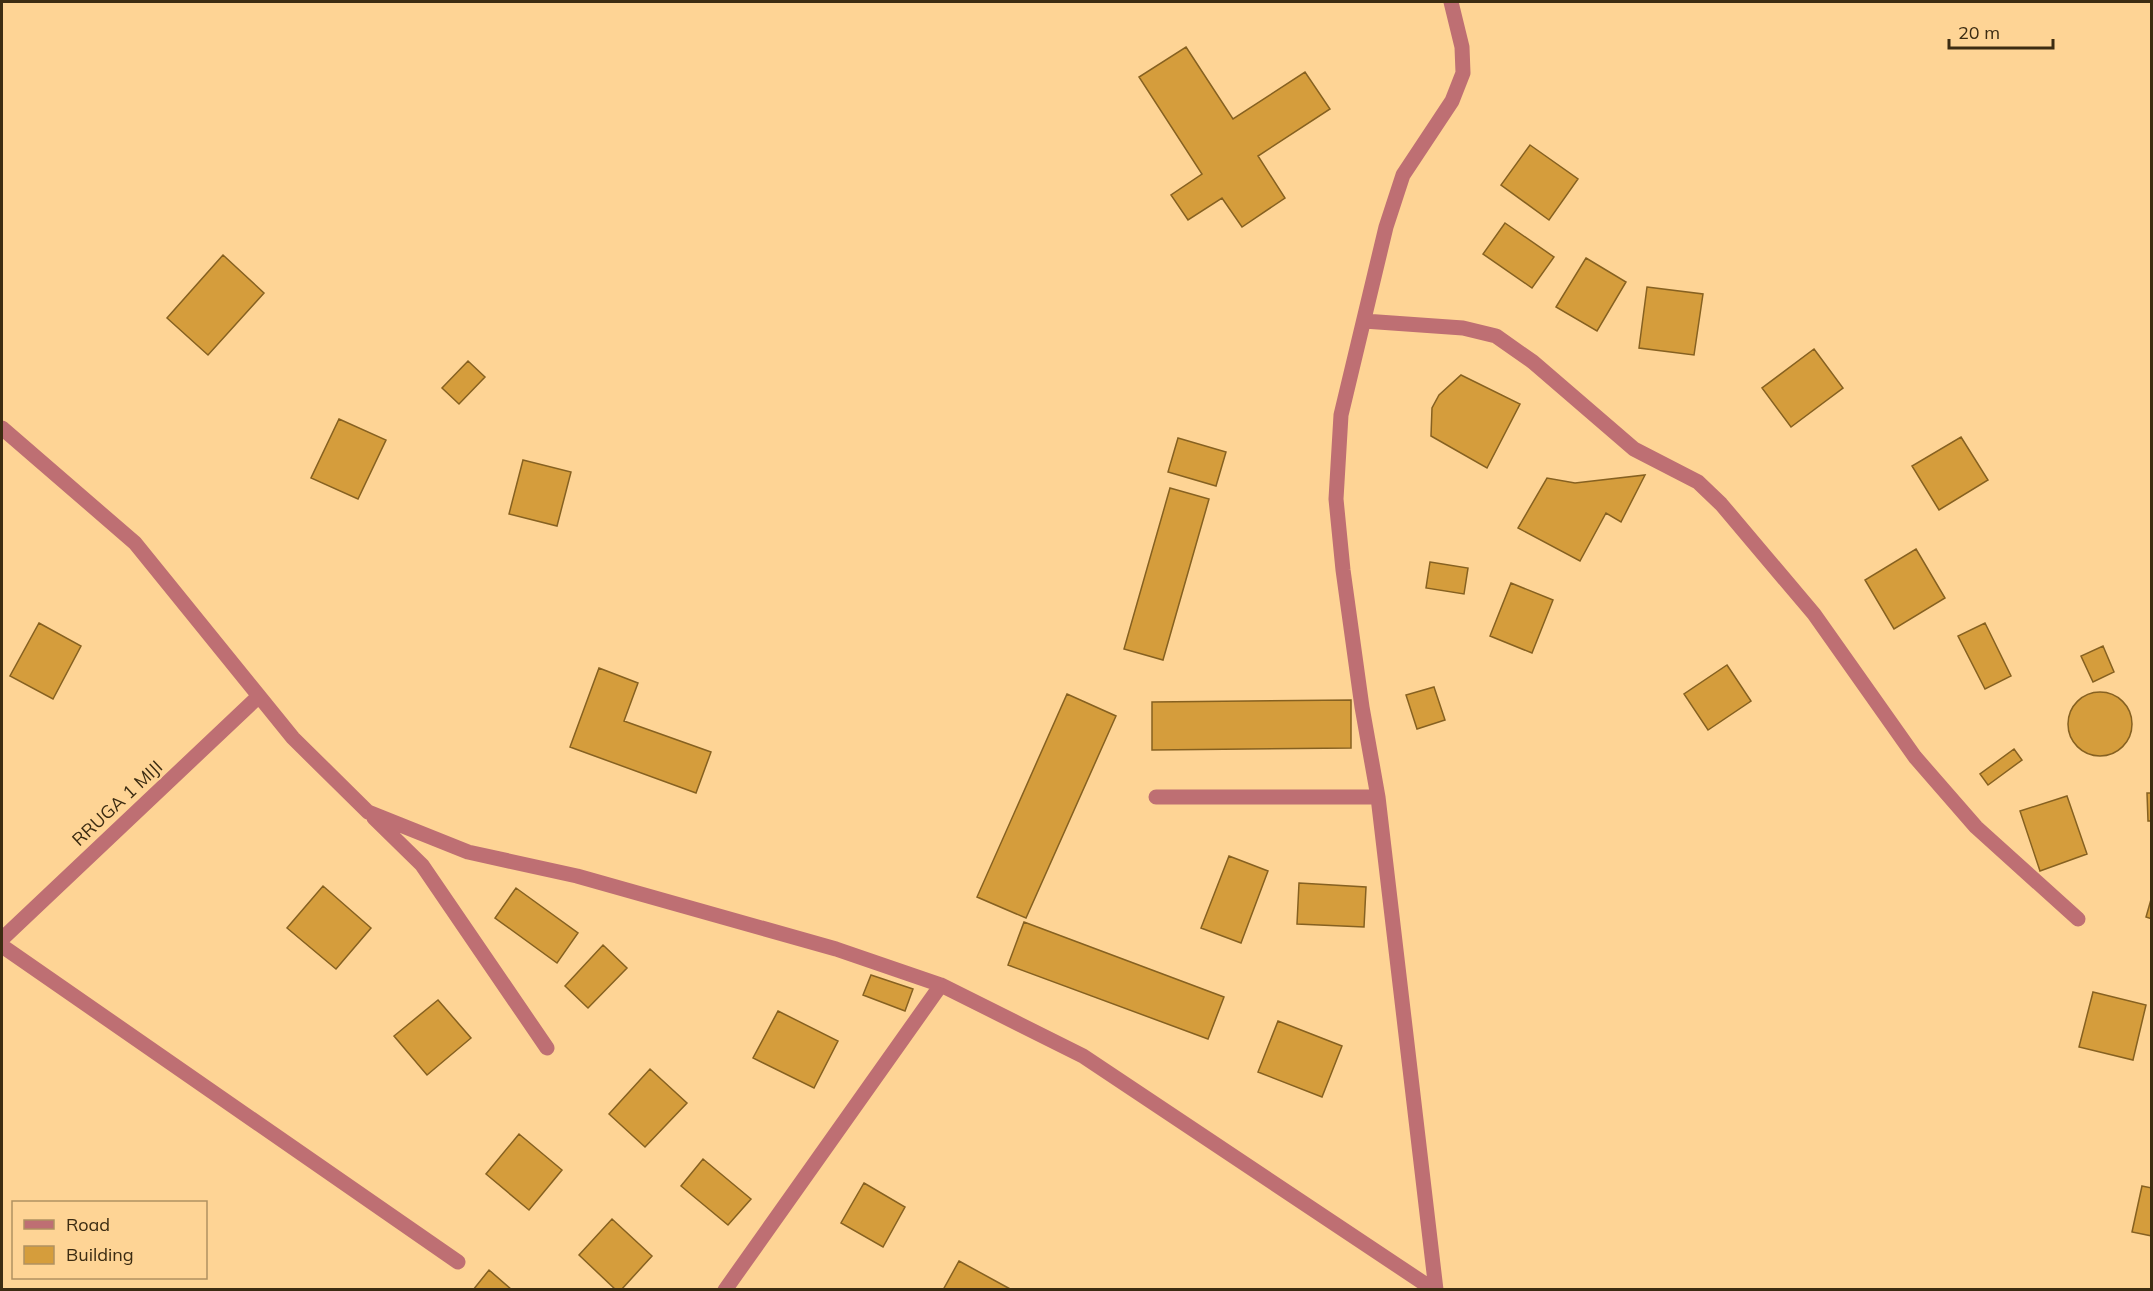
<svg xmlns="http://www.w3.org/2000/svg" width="2153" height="1291" font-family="Mulish,sans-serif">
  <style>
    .building { fill: #d59d3c; stroke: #866121; stroke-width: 1.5 }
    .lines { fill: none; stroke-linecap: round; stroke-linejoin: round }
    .minor { stroke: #be6f73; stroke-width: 15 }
    .labels { text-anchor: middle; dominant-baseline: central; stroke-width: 4.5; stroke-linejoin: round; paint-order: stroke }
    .street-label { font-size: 18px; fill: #3c2c12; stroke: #fed495 }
  </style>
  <rect width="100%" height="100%" fill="#fed495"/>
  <path class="building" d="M1186,47L1233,119L1305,72L1330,109L1258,156L1285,198L1242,227L1222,198L1188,220L1171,195L1202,174L1139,77Z
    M1530,145L1578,179L1549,220L1501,185Z
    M1505,223L1554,257L1532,288L1483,254Z
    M223,255L264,293L208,355L167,318Z
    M1586,258L1626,282L1597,331L1556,307Z
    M1647,287L1703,294L1694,355L1639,348Z
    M1814,349L1843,388L1791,427L1762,388Z
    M468,361L485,377L459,404L442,388Z
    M1461,375L1520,404L1487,468L1431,436L1432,408L1439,395Z
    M339,419L386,440L358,499L311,478Z
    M1961,437L1988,480L1939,510L1912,466Z
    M1178,438L1226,452L1216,486L1168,472Z
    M523,460L571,472L557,526L509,514Z
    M1645,475L1621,522L1606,513L1580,561L1518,528L1547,478L1575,483Z
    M1170,488L1209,499L1163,660L1124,649Z
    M1916,549L1945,598L1894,629L1865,580Z
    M1430,562L1468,568L1464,594L1426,588Z
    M1511,583L1553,600L1532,653L1490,636Z
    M39,623L81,646L53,699L10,676Z
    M1985,623L2011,676L1985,689L1958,636Z
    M2103,646L2114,672L2093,682L2081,656Z
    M1727,665L1751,701L1708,730L1684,694Z
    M599,668L638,683L624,721L711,752L696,793L570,747Z
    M1434,687L1445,720L1417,729L1406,695Z
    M2068 724a32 32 0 1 1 64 0a32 32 0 1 1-64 0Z
    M1067,694L1116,716L1026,918L977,897Z
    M1351,700V748L1152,750V702Z
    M2014,749L2022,760L1988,785L1980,774Z
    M2147,793H2152V821H2148Z
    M2067,796L2087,854L2040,871L2020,811Z
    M1229,856L1268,871L1241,943L1201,928Z
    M1299,883L1366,887L1364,927L1297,924Z
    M323,886L371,928L336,969L287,928Z
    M516,888L578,933L557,963L495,918Z
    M2152,896V919L2146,917Z
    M1024,922L1224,997L1208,1039L1008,965Z
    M603,945L627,968L588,1008L565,986Z
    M871,975L913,989L905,1011L863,995Z
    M2093,992L2146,1005L2133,1060L2079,1047Z
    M438,1000L471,1038L427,1075L394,1036Z
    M778,1011L838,1041L814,1088L753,1058Z
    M1278,1021L1342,1046L1322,1097L1258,1072Z
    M650,1069L687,1103L645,1147L609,1114Z
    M519,1134L562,1170L529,1210L486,1174Z
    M703,1159L751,1199L728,1225L681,1186Z
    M864,1183L905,1207L883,1247L841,1223Z
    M2142,1186L2152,1188V1236L2132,1232Z
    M612,1219L652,1256L621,1290H616L579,1255Z
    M959,1261L1012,1290H943Z
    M489,1270L512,1290H473Z"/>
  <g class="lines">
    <path class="minor" d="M1364,321L1463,328L1496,336L1533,362L1634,449L1698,482L1721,504L1814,614L1915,757L1976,827L2078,919
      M2,428L135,543L293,738L368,812L468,852L577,876L836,949L941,985L1083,1056L1434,1290
      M1156,797H1378
      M374,818L422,865L547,1048
      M2,939L259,696
      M2,946L458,1262
      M725,1290L941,985
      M1436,1290L1378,797L1362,707L1343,570L1336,499L1341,415L1386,227L1403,175L1452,101L1463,73L1462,47L1451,2"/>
  </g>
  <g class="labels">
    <g class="street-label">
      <text transform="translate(117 803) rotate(-43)">RRUGA 1 MIJI</text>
    </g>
  </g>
  <rect width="2153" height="1291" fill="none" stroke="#3c2c12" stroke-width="6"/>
  <rect x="12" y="1201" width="195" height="78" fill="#fed495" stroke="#b09161" stroke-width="1.5"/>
  <rect x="24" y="1220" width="30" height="9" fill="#be6f73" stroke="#b09161" stroke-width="1.5"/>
  <text x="66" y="1231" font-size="18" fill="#3c2c12">Road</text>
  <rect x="24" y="1246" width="30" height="18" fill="#d59d3c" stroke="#b09161" stroke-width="1.5"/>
  <text x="66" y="1261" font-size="18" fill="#3c2c12">Building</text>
  <path d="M1949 39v9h104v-9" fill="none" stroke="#3c2c12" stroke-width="3"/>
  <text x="1958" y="39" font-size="18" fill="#3c2c12" stroke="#fed495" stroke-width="4.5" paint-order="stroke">20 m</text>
</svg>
